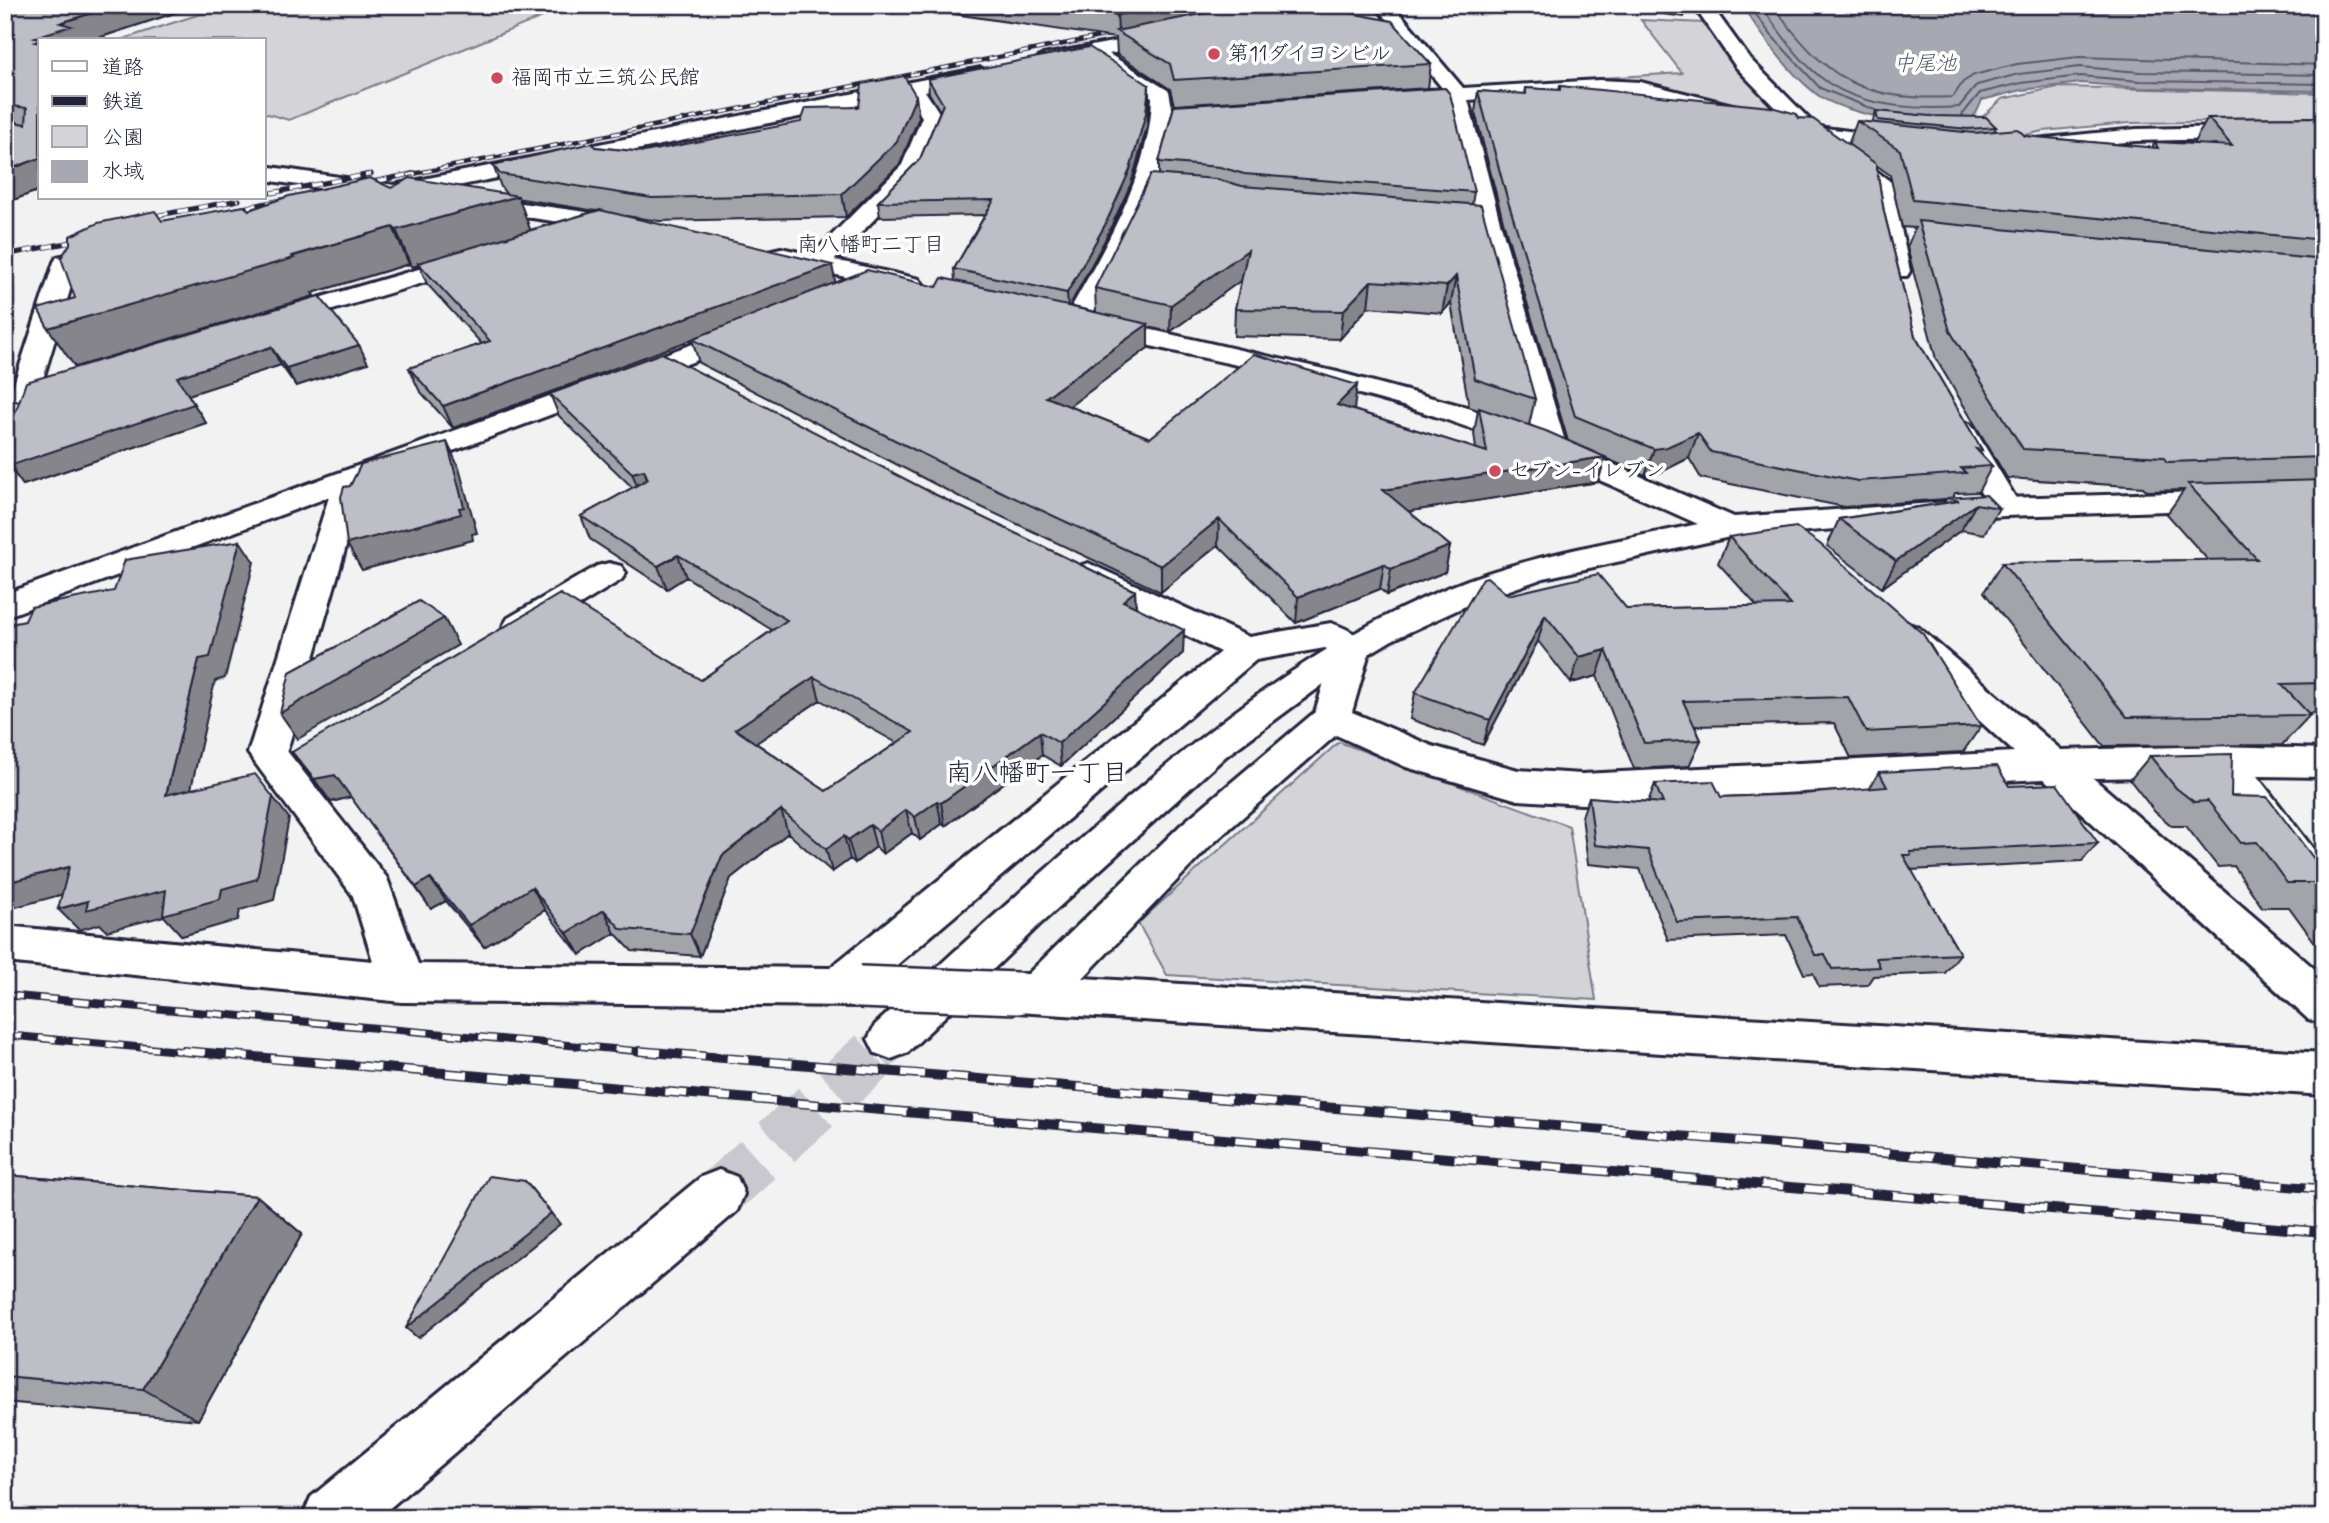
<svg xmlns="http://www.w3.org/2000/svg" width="2329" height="1523" font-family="Mynerve,'Klee One',sans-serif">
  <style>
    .green { fill: #d3d3d8; stroke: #7a7a8a; stroke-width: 2 }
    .water { fill: #a8a8b2; stroke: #727282; stroke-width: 2 }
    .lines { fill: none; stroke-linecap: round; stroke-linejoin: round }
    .shore { stroke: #58586b; stroke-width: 2 }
    .tertiary-tunnel-far1 { stroke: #c8c8ce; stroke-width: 41; stroke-dasharray: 41 21; stroke-linecap: butt }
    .tertiary-tunnel { stroke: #c8c8ce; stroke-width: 52; stroke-dasharray: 52 26; stroke-linecap: butt }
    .minor-casing { stroke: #22223b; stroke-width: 6 }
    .tertiary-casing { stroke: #22223b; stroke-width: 6 }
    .minor { fill: #fff; fill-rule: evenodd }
    .tertiary { fill: #fff; fill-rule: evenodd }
    .rail-far3-casing { stroke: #22223b; stroke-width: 4.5 }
    .rail-far2-casing { stroke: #22223b; stroke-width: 5 }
    .rail-far1-casing { stroke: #22223b; stroke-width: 8 }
    .rail-casing { stroke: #22223b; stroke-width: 10 }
    .rail-far3 { stroke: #fff; stroke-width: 2.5; stroke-dasharray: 8; stroke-linecap: butt }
    .rail-far2 { stroke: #fff; stroke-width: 3.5; stroke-dasharray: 10; stroke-linecap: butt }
    .rail-far1 { stroke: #fff; stroke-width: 5; stroke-dasharray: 17; stroke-linecap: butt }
    .rail { stroke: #fff; stroke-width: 7; stroke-dasharray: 22; stroke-linecap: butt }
    .minor-bridge-casing { stroke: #22223b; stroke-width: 46; stroke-linecap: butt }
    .minor-bridge { stroke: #fff; stroke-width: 41 }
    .wall { fill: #a3a3aa; stroke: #22223b; stroke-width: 2; fill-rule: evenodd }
    .shaded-wall { fill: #85858b; stroke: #22223b; stroke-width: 2 }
    .building { fill: #bebec6; stroke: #22223b; stroke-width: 2; fill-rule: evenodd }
    .poi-dot { fill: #d1495b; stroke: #fff; stroke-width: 2.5 }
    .labels { text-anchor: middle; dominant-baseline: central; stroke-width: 7; stroke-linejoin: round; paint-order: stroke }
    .far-poi-label { font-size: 21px; fill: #22223b; stroke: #fff; text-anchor: start }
    .far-water-label { font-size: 21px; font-style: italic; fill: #58586b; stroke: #fff }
    .far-neighbourhood-label { font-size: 21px; fill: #22223b; stroke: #fff }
    .neighbourhood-label { font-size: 26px; fill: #22223b; stroke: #fff }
  </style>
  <rect width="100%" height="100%" fill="#f2f2f3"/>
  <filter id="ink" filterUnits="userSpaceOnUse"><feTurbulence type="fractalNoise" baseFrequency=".0143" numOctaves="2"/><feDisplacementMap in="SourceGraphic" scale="14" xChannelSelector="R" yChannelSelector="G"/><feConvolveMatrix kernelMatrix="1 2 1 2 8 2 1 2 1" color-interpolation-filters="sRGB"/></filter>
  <g filter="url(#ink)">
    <path class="green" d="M228,5H572L289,120L264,113V40H120Z
      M1641,20L1704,23L1759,91L1790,120L1686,92L1604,83L1599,78L1682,73Z
      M2058,87L2324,93V120L2129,123L2043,131L2006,139L1976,123L2002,99Z
      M1339,742L1569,826L1596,1000L1167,975L1138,923Z"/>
    <path class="water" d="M2324,5V91L2140,88L2081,83L2022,90L1982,100C1979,108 1975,118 1966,122C1938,133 1838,113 1815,93C1786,70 1763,36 1742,6Z"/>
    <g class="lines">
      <path class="shore" d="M1749,5L1771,35L1820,88L1875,110
        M1760,5C1778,29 1795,56 1819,76C1856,107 1913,110 1959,107L1977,85L2019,74L2080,67L2140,72L2324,75
        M1773,5C1825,78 1861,102 1953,97L1963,82L1974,75L2017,64L2079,57L2324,65
        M1962,115L1980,93L2021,83L2080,76L2140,81L2324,84"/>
      <path class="tertiary-tunnel-far1" d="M876,1053L891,1039"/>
      <path class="tertiary-tunnel" d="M719,1194L878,1051"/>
      <g class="minor-casing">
        <path id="minor" d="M1375,5H1393L1463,88L1599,80L1640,82L1785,118L1736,67L1693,5H1711L1750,59L1817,127L1912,139L1915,144L1904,150L1838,143L1891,182L1910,271L1907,276H1889L1886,271L1869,185L1804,137L1740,117L1640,94L1599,92L1468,100L1500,222L1567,448L1563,454L1552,457L1541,454L1537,448L1476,222L1449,101L1390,102L1387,98L1390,94L1397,92L1443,89Z
          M1166,32L1172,33L1175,37L1172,41L1109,54L1169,91L1172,108L1225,104L1235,110L1225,116L1172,120L1167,149L1145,210L1086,327H1068L1064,321C1101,252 1150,178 1152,97L1097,62L1096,56L1043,67L1034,61L1043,55Z
          M981,68L991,74L988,78L925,91L942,117L920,172L827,268H809L806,263L809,258L902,165L922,117L908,95L388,200L377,193L388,186Z
          M2324,125V137L2136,141L2026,152L2015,146L2026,140L2136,129Z
          M110,246L119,248L122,253L119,258L77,267L43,379L61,375L71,377L75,383C66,396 30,403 15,399L11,393L54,262L57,257Z
          M474,253L483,255L486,260L483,265L276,327L267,325L263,319L267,313Z
          M745,325L754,327L758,333L754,339L364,484L287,751L387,878L418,964L830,968L1220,652L1076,581L1071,574L1076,567L1088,563L1249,637L1331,623C1346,628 1361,635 1370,649L1352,712L1432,746L1518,770L1582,774L2014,752L1894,643L1889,635L1894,627L1906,623L1918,627L2061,750L2224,746L2324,749V777L2257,776L2324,863V912L2309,907L2215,776L2093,778L2324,977V1024L2308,1019L2044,779L1582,804L1518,800L1406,767L1336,735L1210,846L1083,978L2324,1053V1095L1017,1012L1001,1007L995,993L1001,979L1017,974H1028L1182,824L1315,712L1333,653L1325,648L1256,660L879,980L882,987L876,1000L860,1006L402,1002L5,962V926L373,961L353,896L248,753L329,497L5,617V594Z
          M1960,421L1970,424L1975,430L2021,507L2016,514L2005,516L1994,514L1989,507L1945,430L1950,424Z
          M609,563L621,566L626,573L621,580L532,634L520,637L508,634L503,626L508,618L597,566Z"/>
      </g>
      <g class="tertiary-casing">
        <path id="tertiary" d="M264,166L394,185L405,192L394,199L264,180Z
          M471,196L629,218L637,220L641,225L637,230L629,232L463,208L460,203Z
          M781,248L919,279L923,284L919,289L910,292L772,260L769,255L772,250Z
          M1099,318L1337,372L1466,407L1585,452L1734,517L2005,498L2324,488V506L2005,516L1730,537L1544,578L1472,603L1392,640L1344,669L1226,756L1039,925L907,1053L891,1059L875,1053L868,1039L875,1025C951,954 1028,884 1107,816C1211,726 1318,641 1447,588C1527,555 1614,542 1698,524C1615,487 1533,449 1447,420C1330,381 1209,361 1090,332L1086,326L1090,320Z
          M719,1170L737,1177L744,1194L737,1211L378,1518H302L311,1497L701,1177Z"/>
      </g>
      <use href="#minor" class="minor"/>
      <use href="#tertiary" class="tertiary"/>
      <g class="rail-far3-casing">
        <path id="rail-far3" d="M365,175L371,174
          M408,175L1124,32"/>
      </g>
      <g class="rail-far2-casing">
        <path id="rail-far2" d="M358,185L416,173
          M271,193L371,174
          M228,211L286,199
          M139,219L239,200
          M5,255L87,239"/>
      </g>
      <g class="rail-far1-casing">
        <path id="rail-far1" d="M5,995L659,1053
          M5,1035L202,1053"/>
      </g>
      <g class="rail-casing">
        <path id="rail" d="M183,1051L2324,1232
          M639,1051L2324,1189"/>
      </g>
      <use href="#rail-far3" class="rail-far3"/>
      <use href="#rail-far2" class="rail-far2"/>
      <use href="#rail-far1" class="rail-far1"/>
      <use href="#rail" class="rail"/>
      <g class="minor-bridge-casing">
        <path id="minor-bridge" d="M860,987L1017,993"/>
      </g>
      <use href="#minor-bridge" class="minor-bridge"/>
    </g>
    <path class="wall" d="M5,5H199L92,40H40V190L5,203L18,123L14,119L5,117Z
      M940,5H1343L1342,11L1431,64L1428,88L1174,105L1170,89L1117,54L1116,38L941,12Z
      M1598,5H1687L1684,17Z
      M928,79L1149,85V98L1147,127L1131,184L1105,240L1069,306L1096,312L1095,288L1159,174V162L1174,106L1474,192L1472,204L1535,399L1529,425L1568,441L1503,221L1475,112L1478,91L1525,94L1526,88L1559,90L1560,86L1798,118L1848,145L1857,121L1872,123L1876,111L1996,127L1994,131L2025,136L2152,148L2155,142L2195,144L2194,142L2208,118L2324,117V713H2307L2310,715L2282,745L2104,746L1984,592L2002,563L2208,560L2167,514L2184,490L2147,491L2143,487L2007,478L1936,359L1907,247L1915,228L1902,227L1890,175L1876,165L1884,212L1915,336L1982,450L1980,453L1992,466L1978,492L1955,493L1953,498L1999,508L1984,534L1961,530L1882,588L1827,546L1839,519L1944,503L1946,499L1845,507L1701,478L1689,458L1659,473L1645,475L1605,458L1598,482L1408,511L1450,546L1445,572L1387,595L1380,589L1296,623L1218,545L1161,592L960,497L699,363L692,339L453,428L419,390L409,368L482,344L427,284L419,265L412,267L409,264L312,293L314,296L75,367V298L162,221L249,210L391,188L506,194L501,187L493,165L595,147L644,152L919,117L900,164L846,217L659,221L626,216L836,283L937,287L955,281L954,269L985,215L880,217L878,202L920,159L940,111L929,93ZM519,199H522L596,211L530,230ZM1241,280L1235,309L1234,336L1340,339L1368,307L1442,313L1451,303L1469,407L1478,410L1474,433L1476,449L1354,410L1150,438L1069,406L1148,348V327L1170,332Z
      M319,296L368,363L296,386L281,365L188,395L206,423L23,485L9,466Z
      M550,394L932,493L1135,591L1136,607L1183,653L1061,766L1042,755L945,826L942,824L920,840L912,833L883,854L876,847L855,863L850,859L832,872L788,833L731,878L700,956L632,951L615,933L580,955L545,910L484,947L446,901L431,909L351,797L331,802L292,752L701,680L772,630L686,577L667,589L590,539L581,516L633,488L559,416ZM820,700L897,743L826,791L756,743Z
      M1729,537L1981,726L1963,752L1851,758L1834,723L1695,726L1701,740L1689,766L1634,769L1597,676L1571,683L1538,641L1483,745L1410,719L1415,693L1508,595L1627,609L1757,606L1718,563Z
      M2150,756L2231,796L2324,872V955L2289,907H2262L2234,866L2218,867L2186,826H2172L2155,812L2130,780Z
      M1879,772L2009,786L2098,843L2082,861L1911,870L1960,954L1945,973L1873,976L1867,985L1819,987L1813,973L1804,974L1786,935L1668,940L1640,869L1588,864L1582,816L1589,797L1648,802L1655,784L1721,797L1802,794L1869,789Z
      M5,1175L257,1196L302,1234L198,1420L5,1402Z"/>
    <path class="shaded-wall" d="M117,5H199L92,40H40V50L35,37L60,23Z
      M1166,5H1281L1118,31L1117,15Z
      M1149,85V98L1147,127L1131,184L1105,240L1068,309L1067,293Z
      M916,96L919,117L900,164L846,217L842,194Z
      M40,158V190L5,203V171Z
      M518,196L531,232L418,263L419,265L412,267L396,230Z
      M393,227L409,264L312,293L314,296L75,367L48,328Z
      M1248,250L1247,276L1170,332L1171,305Z
      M832,265L836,286L453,428L443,406Z
      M1456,276L1451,303L1442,313L1447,286Z
      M1371,281L1368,307L1340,339L1343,311Z
      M1148,324V348L1048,422L1046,397Z
      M359,345L368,363L296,386L286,368Z
      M271,347L281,365L188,395L206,423L23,485L9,466L177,377Z
      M1357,385L1354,410L1335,430L1337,405Z
      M1698,433L1689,458L1659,473L1645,475L1654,449Z
      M447,442L459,468L477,533L472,534L473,540L362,570L347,544Z
      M1605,457L1598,482L1379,516L1383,490Z
      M644,470L652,492L641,495L632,473Z
      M1976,504L1961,530L1882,588L1896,561Z
      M1219,519L1218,545L1161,592V566Z
      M240,541L254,562L225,678L215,681L185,816L166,795L199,659Z
      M1450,546L1445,572L1387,595L1391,569Z
      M678,555L686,577L667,589L658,566Z
      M1384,564L1380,589L1296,623L1298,597Z
      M1135,591L1136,614L1123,601Z
      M1545,615L1538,641L1483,745L1490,720Z
      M444,618L458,645L298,739L280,713Z
      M1184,630L1183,653L1061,766L1059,743Z
      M1606,650L1597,676L1571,683L1579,657Z
      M814,677L820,700L743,752L735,729Z
      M1040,732L1042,755L945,826L941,803Z
      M335,775L351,797L331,802L314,779Z
      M273,797L289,818L274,900L240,910L238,920L182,936L164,916L107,931L100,924L79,930L58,909L88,901L166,890L222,889Z
      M937,801L942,824L920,840L915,817Z
      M781,810L788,833L731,878L700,956L690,934L722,856Z
      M906,810L912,833L883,854L878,831Z
      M870,825L876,847L855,863L848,840Z
      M844,836L850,859L832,872L826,849Z
      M69,867L90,887L5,910V883Z
      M430,878L446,901L431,909L416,887Z
      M532,887L545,910L484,947L469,925Z
      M604,910L615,933L580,955L567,933Z
      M525,1181L560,1224L418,1338L406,1328Z
      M257,1196L302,1234L198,1420L143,1389Z"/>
    <path class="building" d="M5,5H117L60,23L71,26L35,37L44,39L35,42L40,43V158L5,171V121L26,124L27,108L13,106L5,100Z
      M1052,5H1166L1117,15Z
      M1247,5H1341L1340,11L1392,21L1431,64L1174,80L1170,64L1116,31Z
      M1089,47L1149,85L1146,113L1130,170L1105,225L1067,293L954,269L994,200L878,202L920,159L943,104L928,79Z
      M904,76L916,96L897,141L842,194L652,198L500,174L493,165L592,143L595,147L644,152L801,122L806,108L859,107L862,84Z
      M1560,86L1771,107L1797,114L1798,118L1813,119L1876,164L1884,212L1915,336L1982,450L1976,449L1992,466L1961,468L1966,473L1858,481L1711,452L1698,433L1667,447L1654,449L1575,416L1507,198L1478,91L1526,94V88L1560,90Z
      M1445,88L1450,94L1474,192L1244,174L1220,167L1159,162L1174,106Z
      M1876,111L1930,116L1986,117L1996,127L1968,129L1878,120Z
      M2324,117V240L1913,200L1900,150L1857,121L1974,133L2018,129L2025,136L2158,148L2155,142L2232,146L2208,118Z
      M1151,174L1217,179L1242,186L1481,205L1535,399L1475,379L1456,276L1447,286L1371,281L1343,311L1235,309L1248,250L1171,305L1095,288Z
      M370,178L391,188L410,178L518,196L396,230L393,227L292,256L294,258L48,328L38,309L75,298L61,258L70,244V236L98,223L155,211L162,221L244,206L249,210L289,196Z
      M600,210L832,265L443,406L409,368L490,341L418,263Z
      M1918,221L2324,260V457L2167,462L2163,457L2023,449L1950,331Z
      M867,270L937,287L942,278L1148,324L1046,397L1150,438L1254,354L1357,385L1337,405L1487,452L1479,408L1546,431L1605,457L1383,490L1450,546L1391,569L1384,564L1298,597L1219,519L1161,566L957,471L692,339Z
      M319,296L359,345L286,368L271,347L177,377L194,404L9,466L5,455V436L8,433L26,382Z
      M662,353L932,493L1135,591L1123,601L1184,630L1059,743L1040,732L941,803L937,801L915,817L906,810L878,831L870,825L848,840L844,836L826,849L781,810L722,856L690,934L621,929L604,910L567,933L532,887L469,925L430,878L416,887L335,775L314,779L292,752L560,594L701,680L787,620L678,555L658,566L581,516L648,479L644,470L632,473L550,394ZM814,677L913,732L826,791L735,729Z
      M447,442L464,507L459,508L461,514L347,544L341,497L344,487L350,486L361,464Z
      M2324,480V683L2281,684L2310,715L2127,717L2002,563L2257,559L2188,484Z
      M1986,495L1999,508L1976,504L1896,561L1839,519L1959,501L1947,498Z
      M1796,527L1820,544L1923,634L1981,726L1866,732L1848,697L1683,701L1701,740L1644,743L1606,650L1579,657L1545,615L1490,720L1415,693L1483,578L1487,577L1508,595L1598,574L1627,609L1791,605L1729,537Z
      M240,541L210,657L199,659L166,795L255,774L273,797L257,879L222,889L220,899L163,915L166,890L86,910L88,901L58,909L69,867L5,883V625L25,621L31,607L114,591L125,560Z
      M419,601L444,618L280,713L290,672Z
      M2232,754L2231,796L2267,797L2324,872V895L2315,883H2287L2257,842L2241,843L2208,801L2194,802L2176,788L2150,756Z
      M1997,766L2009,786L2057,784L2098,843L1910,852L1911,855H1903L1960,954L1876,958L1880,967L1832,969L1825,955H1815L1797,917L1677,922L1648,850L1595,845L1589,797L1663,803L1655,784L1713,781L1721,797L1802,794L1887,787L1879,772Z
      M5,1175L257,1196L143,1389L5,1376Z
      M489,1176L525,1181L551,1213L406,1328Z"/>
  </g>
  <g class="poi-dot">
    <circle cx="1214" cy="54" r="7"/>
    <circle cx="497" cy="78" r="7"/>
    <circle cx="1495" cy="471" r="7"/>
  </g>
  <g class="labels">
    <g class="far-poi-label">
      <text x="1228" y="54">第11ダイヨシビル</text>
      <text x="511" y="78">福岡市立三筑公民館</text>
      <text x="1509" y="471">セブン-イレブン</text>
    </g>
    <g class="far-water-label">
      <text x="1925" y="64">中尾池</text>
    </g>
    <g class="far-neighbourhood-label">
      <text x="871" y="245">南八幡町二丁目</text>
    </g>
    <g class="neighbourhood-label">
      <text x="1037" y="774">南八幡町一丁目</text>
    </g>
  </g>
  <rect width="2329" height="1523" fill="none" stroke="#fff" stroke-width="28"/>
  <rect x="14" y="14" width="2301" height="1495" fill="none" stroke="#22223b" stroke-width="2.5" filter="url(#ink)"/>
  <rect x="38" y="38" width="228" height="161" fill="#ffffff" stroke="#a7a7b1" stroke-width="2"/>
  <rect x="52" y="61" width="35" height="10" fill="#ffffff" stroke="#a7a7b1" stroke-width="2"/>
  <text x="102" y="74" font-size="21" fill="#22223b">道路</text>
  <rect x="52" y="96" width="35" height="10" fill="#22223b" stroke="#a7a7b1" stroke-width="2"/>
  <text x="102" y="108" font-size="21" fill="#22223b">鉄道</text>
  <rect x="52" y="126" width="35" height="21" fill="#d3d3d8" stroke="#a7a7b1" stroke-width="2"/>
  <text x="102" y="144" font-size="21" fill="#22223b">公園</text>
  <rect x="52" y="161" width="35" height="21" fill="#a8a8b2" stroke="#a7a7b1" stroke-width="2"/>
  <text x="102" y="178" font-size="21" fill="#22223b">水域</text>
</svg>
